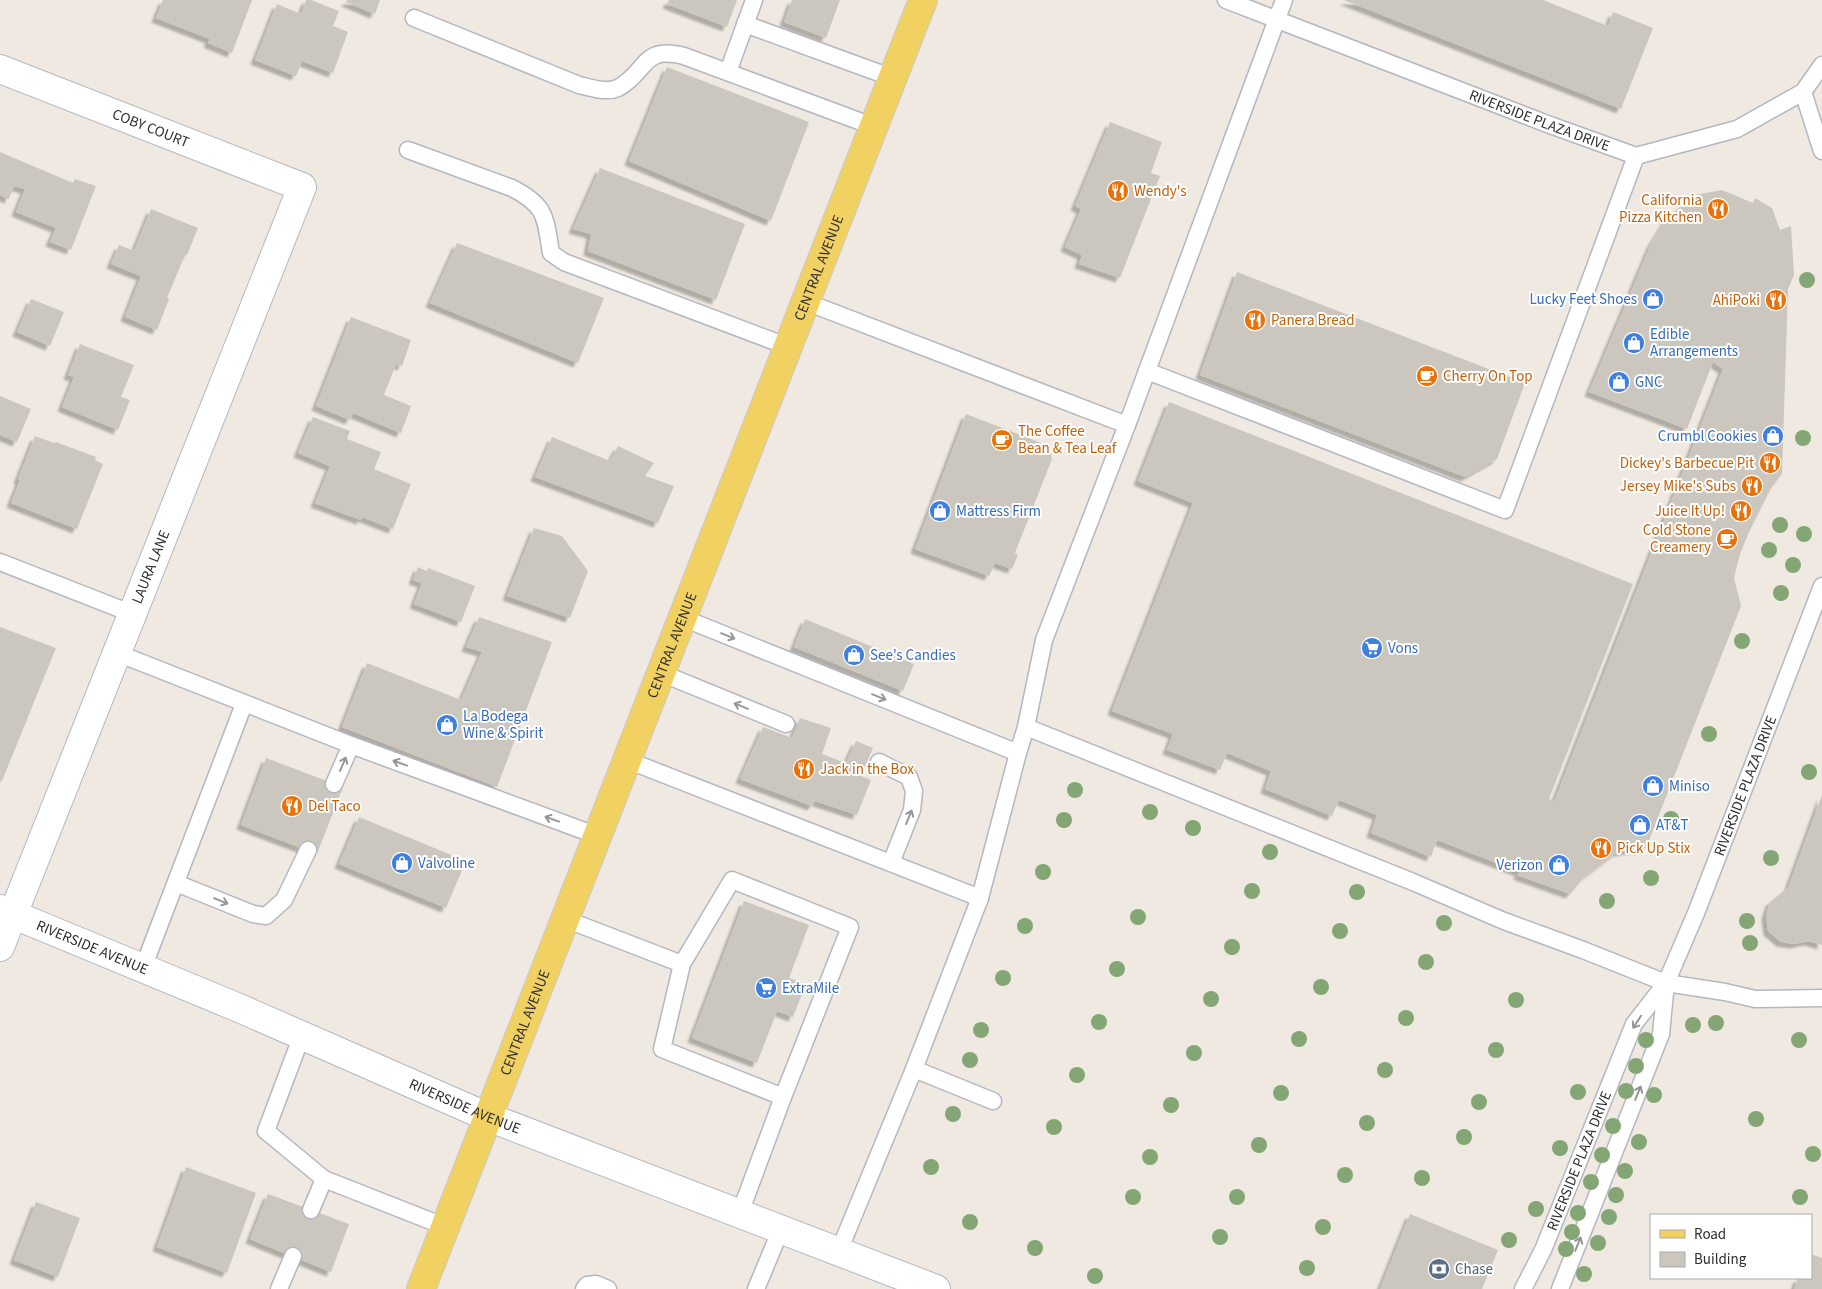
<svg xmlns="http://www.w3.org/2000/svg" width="1822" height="1289" font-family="'Source Sans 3',sans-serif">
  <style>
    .building { fill: #cbc7bf; filter: url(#shadow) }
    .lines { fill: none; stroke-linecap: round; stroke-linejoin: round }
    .service-casing { stroke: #b4b7c1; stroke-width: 19 }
    .minor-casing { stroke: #b4b7c1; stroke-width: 30 }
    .secondary-casing { stroke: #b4b7c1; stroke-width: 30 }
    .primary-casing { stroke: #c9c9c9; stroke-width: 30 }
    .service { stroke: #fff; stroke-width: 16 }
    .minor { stroke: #fff; stroke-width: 28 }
    .secondary { stroke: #fff; stroke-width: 28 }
    .primary { stroke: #f2d163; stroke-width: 28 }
    .tree { fill: #84a574 }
    .oneway { stroke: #969696 }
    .labels { text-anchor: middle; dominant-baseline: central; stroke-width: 4; stroke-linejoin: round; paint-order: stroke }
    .street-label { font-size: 15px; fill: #2e2e2e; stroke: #fff }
    .food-label { font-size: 15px; fill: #c56008; stroke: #fff; text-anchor: start }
    .shop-label { font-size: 15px; fill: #366cbe; stroke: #fff; text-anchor: start }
    .service-label { font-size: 15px; fill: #4e5e75; stroke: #fff; text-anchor: start }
  </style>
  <defs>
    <filter id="shadow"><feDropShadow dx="-4.5" dy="4.5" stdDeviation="1" flood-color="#0004"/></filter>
  </defs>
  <rect width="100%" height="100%" fill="#efe9e1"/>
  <path class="building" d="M163,0H252L232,53L208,43L210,39L156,18Z
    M306,0H311L339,11L333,26L348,32L333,73L302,61L296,76L255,60L277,4L301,14Z
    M347,0H380L375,14L346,2Z
    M669,0H737L727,27L667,4Z
    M792,0H840L826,38L784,22Z
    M1344,0H1543L1608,26L1613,12L1653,28L1621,109Z
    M667,67L809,122L771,221L629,161Z
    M1110,122L1162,142L1151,173L1160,176L1120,278L1079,264L1082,255L1065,247L1081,209L1075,206Z
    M0,152L73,183L75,179L96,186L71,250L50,242L56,228L16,212L25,189L14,186L9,199L0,195Z
    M600,168L745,224L716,300L588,251L591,234L573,229Z
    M1722,190L1753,203L1755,198L1772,208L1780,230L1791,226L1794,275L1788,289L1782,474L1771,488L1749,532L1740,554L1734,578L1741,606L1646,848L1617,852L1584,877L1570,894L1517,875L1520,872L1437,840L1431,857L1371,833L1377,815L1339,800L1332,816L1265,789L1271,771L1227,753L1220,770L1167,750L1173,734L1112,711L1193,503L1138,481L1169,402L1633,584L1549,799L1554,802L1723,369L1713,362L1687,429L1589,392L1651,244L1667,218L1695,195Z
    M151,209L198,228L187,255H185L167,298L169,299L157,330L125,317L141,276L111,264L119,245L134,251Z
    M457,243L604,298L578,363L430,303Z
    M1237,272L1525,383L1497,459L1465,477L1200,375Z
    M31,299L64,312L50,346L17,332Z
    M351,317L411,340L402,366L396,364L384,395L411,406L401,433L353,413L350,420L316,406Z
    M80,344L134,365L121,397L130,400L118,430L62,407L74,377L68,375Z
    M0,396L31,409L17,442L0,435Z
    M966,414L1049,446L1052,459L1015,553L1018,555L1012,569L995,563L989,576L915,549Z
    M313,417L350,431L347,439L381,452L374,469L411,484L393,529L362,517L361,520L315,503L330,466L298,453Z
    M35,436L54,443L56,442L96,457L95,460L103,464L77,529L11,503L20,480L18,479Z
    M552,437L610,461L618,446L654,463L645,476L674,486L658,523L535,477Z
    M534,528L562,536L588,571L570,618L507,596Z
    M418,567L427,571L428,568L475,586L461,622L414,604L422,583L413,580Z
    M479,617L552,642L497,787L342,727L367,663L461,700L482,652L466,647Z
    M805,619L914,664L903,691L794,647Z
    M0,627L56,648L2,781H0Z
    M800,718L831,728L822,754L846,763L856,741L873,748L861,776L871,780L857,815L815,801L812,806L740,779L763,727L792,738Z
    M266,758L343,787L317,854L241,825Z
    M1822,795V945L1809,941L1794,944L1781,942L1768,931L1766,915L1770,902L1788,888Z
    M359,817L466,861L446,908L339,864Z
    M744,901L809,925L789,978L806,984L793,1017L777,1011L757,1063L692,1038Z
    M186,1167L256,1193L227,1273L157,1247Z
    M268,1194L349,1224L331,1272L250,1239Z
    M36,1202L80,1218L58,1277L14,1260Z
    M1410,1214L1498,1250L1482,1289H1380Z
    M1811,1254L1822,1258V1289H1794L1798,1278H1811Z"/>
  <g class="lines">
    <g class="service-casing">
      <g id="service">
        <path id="s1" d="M1226,0L1550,125L1636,156L1737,129L1803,92L1822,65"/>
        <path d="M414,18L579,85C591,88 606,93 618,88C648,72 641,45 684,56L875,127"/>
        <path d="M745,24L893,78"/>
        <path d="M728,72L754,0"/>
        <path d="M1803,92L1822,151"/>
        <path d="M408,150L512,188C547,206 545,217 551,253L564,262L789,347"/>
        <path d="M806,302L1127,425"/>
        <path d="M1147,371L1505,510L1636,156"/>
        <path d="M0,562L133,614"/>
        <path d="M683,618L1018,753"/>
        <path d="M117,653L351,745L598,836"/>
        <path d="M661,673L786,724"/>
        <path d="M1026,727L1044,640L1127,425L1284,0"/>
        <path d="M627,760L980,898"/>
        <path d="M879,762L909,777L914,791L912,810L891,863"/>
        <path d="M334,784L351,745"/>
        <path d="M176,883L253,914L266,916L284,900L308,850"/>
        <path d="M565,919L682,964L662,1049L783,1097L850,927L732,880L682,964"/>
        <path d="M143,968L244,704"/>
        <path d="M302,1035L266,1131L324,1179L311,1210"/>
        <path d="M914,1069L993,1101"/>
        <path d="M324,1179L446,1227"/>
        <path d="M740,1213L783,1097"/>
        <path d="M839,1251L914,1069L980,898L1018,753L1026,727L1413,882L1504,921L1583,950L1666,983L1725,992L1755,999L1822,998"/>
        <path d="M279,1289L293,1256"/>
        <path d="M584,1289L587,1285L596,1284L608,1289"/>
        <path d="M756,1289L781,1229"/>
        <path id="s2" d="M1523,1289L1543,1250L1634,1024L1666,983L1696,913L1822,586"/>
        <path d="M1560,1289L1661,1034L1666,983"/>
      </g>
    </g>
    <g class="minor-casing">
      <g id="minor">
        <path id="s3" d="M0,69L302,187L0,947"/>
      </g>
    </g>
    <g class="secondary-casing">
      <g id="secondary">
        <path id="s4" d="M0,909L239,1008L488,1117L936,1289"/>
      </g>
    </g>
    <g class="primary-casing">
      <g id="primary">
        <path id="s5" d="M421,1289L923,0"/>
      </g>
    </g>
    <use href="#service" class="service"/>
    <use href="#minor" class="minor"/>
    <use href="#secondary" class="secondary"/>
    <use href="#primary" class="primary"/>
  </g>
  <g class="tree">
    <circle cx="1807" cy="280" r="8"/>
    <circle cx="1803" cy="438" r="8"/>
    <circle cx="1780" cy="525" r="8"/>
    <circle cx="1804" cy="534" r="8"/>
    <circle cx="1769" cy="550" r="8"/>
    <circle cx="1793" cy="565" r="8"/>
    <circle cx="1781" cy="593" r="8"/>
    <circle cx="1742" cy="641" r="8"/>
    <circle cx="1709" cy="734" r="8"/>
    <circle cx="1809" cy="772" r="8"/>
    <circle cx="1075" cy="790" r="8"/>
    <circle cx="1150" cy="812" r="8"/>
    <circle cx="1671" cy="819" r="8"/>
    <circle cx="1064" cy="820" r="8"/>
    <circle cx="1193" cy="828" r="8"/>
    <circle cx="1270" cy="852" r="8"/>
    <circle cx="1771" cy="858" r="8"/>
    <circle cx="1043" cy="872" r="8"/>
    <circle cx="1651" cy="878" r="8"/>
    <circle cx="1252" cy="891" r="8"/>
    <circle cx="1357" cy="892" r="8"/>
    <circle cx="1607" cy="901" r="8"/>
    <circle cx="1138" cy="917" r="8"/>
    <circle cx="1747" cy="921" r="8"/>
    <circle cx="1444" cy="923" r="8"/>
    <circle cx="1025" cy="926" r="8"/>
    <circle cx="1340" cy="931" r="8"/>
    <circle cx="1750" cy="943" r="8"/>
    <circle cx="1232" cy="947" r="8"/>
    <circle cx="1426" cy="962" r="8"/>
    <circle cx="1117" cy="969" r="8"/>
    <circle cx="1003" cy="978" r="8"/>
    <circle cx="1321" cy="987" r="8"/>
    <circle cx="1211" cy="999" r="8"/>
    <circle cx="1516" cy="1000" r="8"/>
    <circle cx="1406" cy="1018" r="8"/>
    <circle cx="1099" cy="1022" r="8"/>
    <circle cx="1716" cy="1023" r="8"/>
    <circle cx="1693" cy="1025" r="8"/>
    <circle cx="981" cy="1030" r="8"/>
    <circle cx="1299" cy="1039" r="8"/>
    <circle cx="1646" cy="1040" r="8"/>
    <circle cx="1799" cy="1040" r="8"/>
    <circle cx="1496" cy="1050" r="8"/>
    <circle cx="1194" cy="1053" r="8"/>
    <circle cx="970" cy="1060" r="8"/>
    <circle cx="1636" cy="1066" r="8"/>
    <circle cx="1385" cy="1070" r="8"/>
    <circle cx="1077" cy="1075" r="8"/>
    <circle cx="1626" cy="1091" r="8"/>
    <circle cx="1578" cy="1092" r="8"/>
    <circle cx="1281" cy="1093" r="8"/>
    <circle cx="1654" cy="1095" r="8"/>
    <circle cx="1479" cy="1102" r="8"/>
    <circle cx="1171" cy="1105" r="8"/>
    <circle cx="953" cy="1114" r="8"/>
    <circle cx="1756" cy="1119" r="8"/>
    <circle cx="1367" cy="1123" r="8"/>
    <circle cx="1613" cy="1126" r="8"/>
    <circle cx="1054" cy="1127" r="8"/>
    <circle cx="1464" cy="1137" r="8"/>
    <circle cx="1639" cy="1142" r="8"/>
    <circle cx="1259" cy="1145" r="8"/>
    <circle cx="1560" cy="1148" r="8"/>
    <circle cx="1813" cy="1154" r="8"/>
    <circle cx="1602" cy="1155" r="8"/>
    <circle cx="1150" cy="1157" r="8"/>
    <circle cx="931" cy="1167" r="8"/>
    <circle cx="1625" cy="1171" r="8"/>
    <circle cx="1345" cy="1175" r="8"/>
    <circle cx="1422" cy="1178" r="8"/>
    <circle cx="1591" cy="1182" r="8"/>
    <circle cx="1616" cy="1195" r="8"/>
    <circle cx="1133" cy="1197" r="8"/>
    <circle cx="1237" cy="1197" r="8"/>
    <circle cx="1800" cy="1197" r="8"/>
    <circle cx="1536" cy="1209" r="8"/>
    <circle cx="1578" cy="1213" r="8"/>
    <circle cx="1609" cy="1217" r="8"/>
    <circle cx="970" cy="1222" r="8"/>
    <circle cx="1323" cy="1227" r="8"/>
    <circle cx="1572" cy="1232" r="8"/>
    <circle cx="1220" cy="1237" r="8"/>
    <circle cx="1509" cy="1240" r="8"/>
    <circle cx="1598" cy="1243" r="8"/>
    <circle cx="1035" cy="1248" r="8"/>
    <circle cx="1566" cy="1249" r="8"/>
    <circle cx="1307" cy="1268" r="8"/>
    <circle cx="1584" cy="1274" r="8"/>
    <circle cx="1095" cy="1276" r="8"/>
  </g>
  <defs><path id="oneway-shaft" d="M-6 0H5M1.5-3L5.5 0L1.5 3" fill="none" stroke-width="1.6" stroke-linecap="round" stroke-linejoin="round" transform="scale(1.25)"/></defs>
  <g class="oneway">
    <use href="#oneway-shaft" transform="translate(728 636) rotate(22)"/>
    <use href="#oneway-shaft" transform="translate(879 697) rotate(22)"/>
    <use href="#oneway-shaft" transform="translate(741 706) rotate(-158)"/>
    <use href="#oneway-shaft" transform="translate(400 763) rotate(-160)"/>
    <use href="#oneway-shaft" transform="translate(343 764) rotate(-66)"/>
    <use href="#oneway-shaft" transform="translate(909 817) rotate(-68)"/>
    <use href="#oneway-shaft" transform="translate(552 819) rotate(-160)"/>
    <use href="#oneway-shaft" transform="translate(221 901) rotate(22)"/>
    <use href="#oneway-shaft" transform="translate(1637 1022) rotate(123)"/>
    <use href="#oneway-shaft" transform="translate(1638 1093) rotate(-68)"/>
    <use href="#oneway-shaft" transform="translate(1578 1244) rotate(-68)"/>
  </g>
  <defs>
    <g id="restaurant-disc" transform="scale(1.125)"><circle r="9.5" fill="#e8710a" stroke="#fff"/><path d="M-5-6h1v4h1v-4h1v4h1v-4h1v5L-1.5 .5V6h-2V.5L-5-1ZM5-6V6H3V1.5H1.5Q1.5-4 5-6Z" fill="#fff"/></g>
    <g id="shop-disc" transform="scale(1.125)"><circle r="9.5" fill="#3f7fe0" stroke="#fff"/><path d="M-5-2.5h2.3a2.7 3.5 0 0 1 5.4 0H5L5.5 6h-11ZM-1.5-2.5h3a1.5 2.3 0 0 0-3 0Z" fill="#fff"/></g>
    <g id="cafe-disc" transform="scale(1.125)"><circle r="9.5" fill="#e8710a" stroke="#fff"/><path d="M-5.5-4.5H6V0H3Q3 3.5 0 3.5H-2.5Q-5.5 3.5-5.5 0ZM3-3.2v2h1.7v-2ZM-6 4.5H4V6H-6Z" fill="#fff"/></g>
    <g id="supermarket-disc" transform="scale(1.125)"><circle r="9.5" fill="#3f7fe0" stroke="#fff"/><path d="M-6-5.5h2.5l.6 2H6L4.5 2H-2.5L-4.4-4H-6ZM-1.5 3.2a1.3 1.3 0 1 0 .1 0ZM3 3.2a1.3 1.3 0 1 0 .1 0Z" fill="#fff"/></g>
    <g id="bank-disc" transform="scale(1.125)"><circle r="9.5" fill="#5c6f8a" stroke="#fff"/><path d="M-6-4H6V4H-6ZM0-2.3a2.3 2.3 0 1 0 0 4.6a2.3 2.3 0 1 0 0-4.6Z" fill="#fff"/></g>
  </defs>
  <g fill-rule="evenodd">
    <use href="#restaurant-disc" x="1118" y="191"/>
    <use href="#restaurant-disc" x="1718" y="209"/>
    <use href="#shop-disc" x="1653" y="299"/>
    <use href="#restaurant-disc" x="1776" y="300"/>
    <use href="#restaurant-disc" x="1255" y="320"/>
    <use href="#shop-disc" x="1634" y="343"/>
    <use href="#cafe-disc" x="1427" y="376"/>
    <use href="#shop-disc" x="1619" y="382"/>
    <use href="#shop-disc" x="1773" y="436"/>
    <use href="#cafe-disc" x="1002" y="440"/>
    <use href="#restaurant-disc" x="1770" y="463"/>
    <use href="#restaurant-disc" x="1752" y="486"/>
    <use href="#shop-disc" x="940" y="511"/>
    <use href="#restaurant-disc" x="1741" y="511"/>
    <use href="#cafe-disc" x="1727" y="539"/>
    <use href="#supermarket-disc" x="1372" y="648"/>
    <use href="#shop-disc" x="854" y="655"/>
    <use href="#shop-disc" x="447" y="725"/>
    <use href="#restaurant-disc" x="804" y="769"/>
    <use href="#shop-disc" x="1653" y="786"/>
    <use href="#restaurant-disc" x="292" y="806"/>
    <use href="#shop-disc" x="1640" y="825"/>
    <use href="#restaurant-disc" x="1601" y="848"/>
    <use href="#shop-disc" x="402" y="863"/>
    <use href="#shop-disc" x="1559" y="865"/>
    <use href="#supermarket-disc" x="766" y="988"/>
    <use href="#bank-disc" x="1439" y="1269"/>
  </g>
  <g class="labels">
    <g class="street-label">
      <text stroke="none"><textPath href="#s1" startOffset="336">RIVERSIDE PLAZA DRIVE</textPath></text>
      <text stroke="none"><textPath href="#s3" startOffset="162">COBY COURT</textPath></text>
      <text stroke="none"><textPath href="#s5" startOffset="1096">CENTRAL AVENUE</textPath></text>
      <text transform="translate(151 567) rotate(-68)">LAURA LANE</text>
      <text stroke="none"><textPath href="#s5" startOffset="691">CENTRAL AVENUE</textPath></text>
      <text stroke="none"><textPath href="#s2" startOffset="552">RIVERSIDE PLAZA DRIVE</textPath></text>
      <text stroke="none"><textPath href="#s4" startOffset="100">RIVERSIDE AVENUE</textPath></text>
      <text stroke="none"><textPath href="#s5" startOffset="286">CENTRAL AVENUE</textPath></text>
      <text stroke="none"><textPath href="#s4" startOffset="505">RIVERSIDE AVENUE</textPath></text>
      <text stroke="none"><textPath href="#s2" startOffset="140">RIVERSIDE PLAZA DRIVE</textPath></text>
    </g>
    <g class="food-label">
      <text x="1134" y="191">Wendy's</text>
      <text x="1702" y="200" text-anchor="end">California<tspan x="1702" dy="17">Pizza Kitchen</tspan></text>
      <text x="1760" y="300" text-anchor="end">AhiPoki</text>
      <text x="1271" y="320">Panera Bread</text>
      <text x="1443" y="376">Cherry On Top</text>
      <text x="1018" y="431">The Coffee<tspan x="1018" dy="17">Bean &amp; Tea Leaf</tspan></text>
      <text x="1754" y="463" text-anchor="end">Dickey's Barbecue Pit</text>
      <text x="1736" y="486" text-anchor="end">Jersey Mike's Subs</text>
      <text x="1725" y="511" text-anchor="end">Juice It Up!</text>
      <text x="1711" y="530" text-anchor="end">Cold Stone<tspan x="1711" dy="17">Creamery</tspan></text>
      <text x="820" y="769">Jack in the Box</text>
      <text x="308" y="806">Del Taco</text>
      <text x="1617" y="848">Pick Up Stix</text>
    </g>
    <g class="shop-label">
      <text x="1637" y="299" text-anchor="end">Lucky Feet Shoes</text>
      <text x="1650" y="334">Edible<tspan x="1650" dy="17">Arrangements</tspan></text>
      <text x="1635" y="382">GNC</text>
      <text x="1757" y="436" text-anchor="end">Crumbl Cookies</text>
      <text x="956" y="511">Mattress Firm</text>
      <text x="1388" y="648">Vons</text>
      <text x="870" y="655">See's Candies</text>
      <text x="463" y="716">La Bodega<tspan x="463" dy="17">Wine &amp; Spirit</tspan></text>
      <text x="1669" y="786">Miniso</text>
      <text x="1656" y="825">AT&amp;T</text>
      <text x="418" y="863">Valvoline</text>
      <text x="1543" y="865" text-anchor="end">Verizon</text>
      <text x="782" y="988">ExtraMile</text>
    </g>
    <g class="service-label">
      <text x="1455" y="1269">Chase</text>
    </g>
  </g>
  <rect x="1650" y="1214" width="162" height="65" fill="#ffffff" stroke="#ababab"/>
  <rect x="1660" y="1230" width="25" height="8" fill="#f2d163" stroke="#ababab"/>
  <text x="1694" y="1239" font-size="15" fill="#2e2e2e">Road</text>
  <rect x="1660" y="1252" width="25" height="15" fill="#cbc7bf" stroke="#ababab"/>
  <text x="1694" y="1264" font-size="15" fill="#2e2e2e">Building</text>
</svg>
